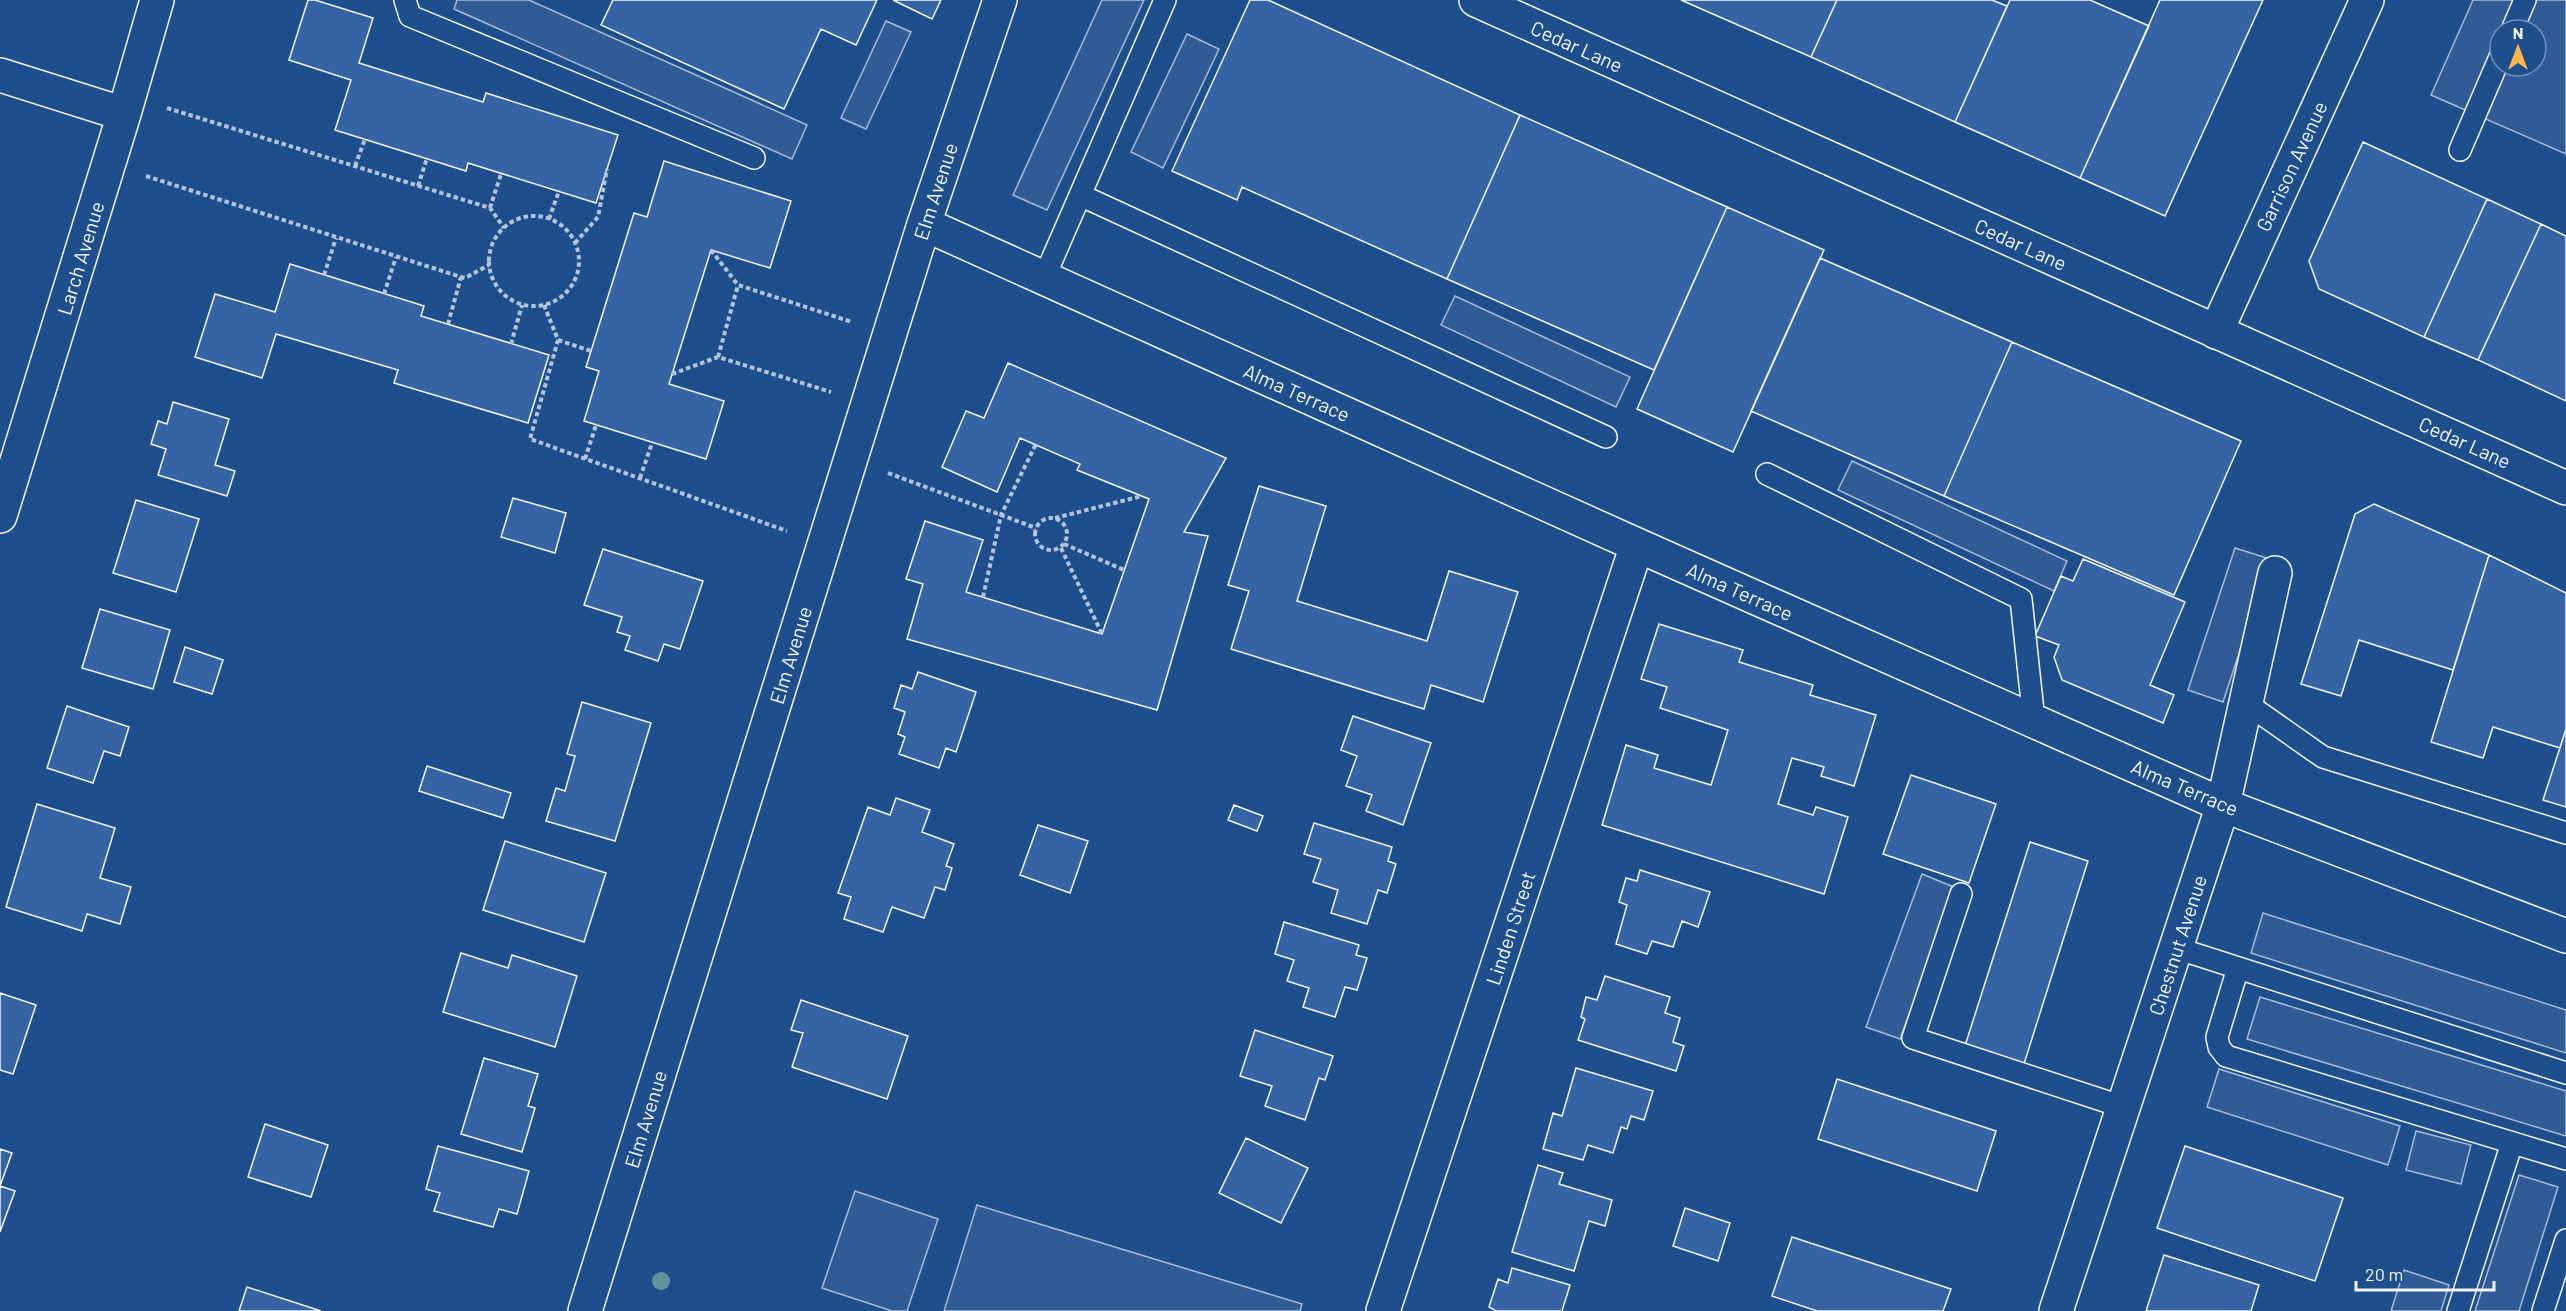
<svg xmlns="http://www.w3.org/2000/svg" width="2566" height="1311" font-family="Barlow,sans-serif">
  <style>
    .built { fill: #305b95; stroke: #a8bbd7; stroke-width: 1.5; fill-rule: evenodd }
    .building { fill: #3563a3; stroke: #f2f6ff; stroke-width: 1.5 }
    .lines { fill: none; stroke-linecap: round; stroke-linejoin: round }
    .service-casing { stroke: #f2f6ff; stroke-width: 24 }
    .minor-casing { stroke: #f2f6ff; stroke-width: 36 }
    .tertiary-casing { stroke: #f2f6ff; stroke-width: 36 }
    .secondary-casing { stroke: #f2f6ff; stroke-width: 36 }
    .path { stroke: #b3c4dc; stroke-width: 4; stroke-dasharray: 4.5 3; stroke-linecap: butt }
    .service { stroke: #1f4e8c; stroke-width: 21 }
    .minor { stroke: #1f4e8c; stroke-width: 33 }
    .tertiary { stroke: #1f4e8c; stroke-width: 33 }
    .secondary { stroke: #1f4e8c; stroke-width: 33 }
    .tree { fill: #61919a }
    .labels { text-anchor: middle; dominant-baseline: central; stroke-width: 4.5; stroke-linejoin: round; paint-order: stroke }
    .street-label { font-size: 20px; fill: #f2f6ff; stroke: #1f4e8c }
  </style>
  <rect width="100%" height="100%" fill="#1f4e8c"/>
  <path class="built" d="M457,0H529L807,125L792,159L454,9Z
    M1102,0H1144L1047,210L1013,195Z
    M2473,0H2566V154L2431,95ZM2500,30H2536V66H2500Z
    M886,21L911,32L866,129L841,118Z
    M1187,34L1219,49L1163,168L1131,152Z
    M1455,296L1630,377L1616,407L1441,325Z
    M1852,461L2067,561L2054,591L1838,490Z
    M2235,548L2270,559L2223,702L2188,690Z
    M1922,874L1956,888L1900,1039L1866,1027Z
    M2263,913L2566,1010V1053L2251,953Z
    M2260,997L2566,1091V1136L2247,1039Z
    M2219,1069L2400,1126L2388,1165L2207,1107Z
    M2416,1131L2471,1145L2461,1184L2406,1170Z
    M2519,1175L2558,1187L2519,1311H2475Z
    M855,1191L938,1219L907,1311H892L822,1288Z
    M977,1205L1302,1304L1300,1311H944Z
    M2404,1270L2449,1285L2441,1311H2391Z"/>
  <path class="building" d="M308,0H315L373,18L359,63L483,102L486,93L618,135L596,203L468,163L466,171L335,130L351,80L289,60Z
    M613,0H877L856,45L821,29L784,109L601,25Z
    M893,0H941L932,19Z
    M1250,0H1268L1520,115L1447,279L1242,187L1237,200L1172,171Z
    M1681,0H1837L1811,57Z
    M1837,0H1992L2007,6L1955,122L1811,57Z
    M2010,0H2090L2149,26L2080,178L1955,122Z
    M2160,0H2263L2165,216L2080,178Z
    M1520,115L1727,207L1654,370L1447,279Z
    M2363,142L2487,199L2424,337L2319,289L2309,261Z
    M664,161L791,201L770,268L711,250L669,384L724,401L706,459L584,421L599,371L586,367L591,351L634,213L647,217Z
    M2487,199L2541,224L2478,360L2424,337Z
    M1727,207L1824,250L1733,452L1637,409Z
    M2541,224L2566,236V401L2478,360Z
    M1820,258L2012,342L1944,496L1751,411Z
    M290,264L424,306L421,316L549,355L528,423L394,383L398,370L276,334L262,378L195,357L215,294L275,312Z
    M2012,342L2241,441L2174,595L1944,496Z
    M1008,363L1226,458L1184,532L1208,536L1157,710L907,639L923,584L906,579L925,521L983,540L966,592L1102,634L1149,499L1077,470L1080,464L1020,438L997,492L942,467L966,411L984,418Z
    M173,402L229,419L215,465L235,471L227,496L158,475L166,449L151,444L158,421L167,424Z
    M1259,486L1326,506L1297,601L1427,641L1449,571L1518,592L1483,702L1431,685L1424,709L1231,649L1249,591L1228,585Z
    M513,498L566,513L555,553L501,537Z
    M136,500L199,519L176,592L113,573Z
    M2374,504L2489,555L2453,670L2359,640L2341,696L2301,684L2355,514Z
    M603,549L703,581L680,649L664,644L658,661L625,650L630,636L617,632L622,617L584,605Z
    M2489,555L2566,593V729L2560,748L2493,727L2483,758L2431,742Z
    M2083,559L2185,602L2150,685L2174,695L2163,723L2062,680L2054,657L2059,645L2035,636L2061,576L2073,581Z
    M100,609L170,630L153,689L82,668Z
    M1659,624L1743,650L1739,662L1813,685L1810,695L1876,715L1854,786L1821,776L1824,767L1792,758L1778,804L1813,815L1816,807L1848,817L1824,894L1602,825L1626,745L1658,755L1654,768L1711,785L1728,730L1660,708L1667,687L1641,679Z
    M185,647L223,660L212,694L174,682Z
    M918,672L976,692L956,752L946,748L939,768L899,754L905,737L898,734L905,712L894,708L901,685L912,689Z
    M582,702L651,723L615,841L546,821L556,788L565,791L575,756L567,754Z
    M67,706L129,727L120,756L104,751L93,783L47,768Z
    M1353,716L1431,743L1403,825L1366,811L1372,795L1346,786L1357,756L1341,750Z
    M2566,729V807L2543,800Z
    M427,766L511,793L503,818L419,791Z
    M1911,775L1996,804L1969,883L1883,854Z
    M896,798L930,810L922,832L954,844L946,866L952,868L945,890L935,887L924,918L892,907L883,932L844,919L851,897L838,893L868,807L890,815Z
    M37,804L115,828L100,878L131,887L120,924L87,914L82,931L6,907Z
    M1234,805L1263,816L1257,831L1228,820Z
    M1314,823L1392,847L1388,861L1396,864L1387,893L1378,890L1367,924L1331,913L1338,890L1313,882L1321,859L1304,854Z
    M1038,825L1088,841L1070,893L1020,875Z
    M505,841L606,873L584,942L483,910Z
    M2030,842L2088,861L2023,1067L1964,1049Z
    M1640,870L1710,892L1698,927L1682,921L1673,947L1652,941L1647,954L1616,944L1627,905L1619,902L1626,878L1637,881Z
    M1284,922L1359,945L1356,955L1367,958L1357,990L1345,987L1335,1017L1303,1007L1309,988L1287,981L1294,960L1275,954Z
    M461,953L508,968L512,955L577,976L555,1047L443,1012Z
    M1605,976L1670,997L1665,1013L1680,1018L1673,1042L1684,1046L1676,1071L1578,1040L1585,1019L1581,1017L1586,997L1597,1000Z
    M0,993L36,1005L13,1074L0,1070Z
    M801,1000L908,1036L887,1099L792,1067L803,1033L791,1030Z
    M1255,1030L1333,1056L1325,1080L1319,1078L1305,1120L1265,1106L1272,1086L1240,1076Z
    M484,1058L538,1074L528,1106L535,1108L522,1152L461,1134Z
    M1576,1068L1653,1091L1644,1120L1631,1116L1627,1129L1621,1127L1613,1153L1588,1145L1583,1160L1543,1149L1553,1113L1562,1116Z
    M1837,1079L1996,1131L1977,1191L1818,1139Z
    M265,1124L328,1145L311,1197L248,1177Z
    M1246,1138L1308,1168L1281,1223L1219,1193Z
    M438,1146L529,1171L517,1214L499,1209L493,1227L434,1211L440,1193L426,1189Z
    M2185,1146L2343,1198L2315,1281L2157,1228Z
    M0,1149L12,1153L0,1186L15,1191L0,1232Z
    M1538,1165L1563,1173L1559,1184L1612,1200L1605,1226L1589,1221L1574,1271L1512,1252Z
    M1685,1208L1730,1223L1718,1261L1673,1246Z
    M1792,1237L1951,1289L1943,1311H1817L1772,1296Z
    M2164,1255L2259,1285L2251,1311H2146Z
    M1512,1268L1570,1285L1562,1311H1496L1489,1307L1498,1279L1508,1283Z
    M247,1287L321,1311H239Z"/>
  <g class="lines">
    <g class="service-casing">
      <path id="service" d="M405,0L410,16L754,158
        M2512,30L2525,0
        M2460,150L2500,57
        M1080,195L1606,437
        M1044,278L1165,0
        M1767,474L2021,599L2034,721
        M2246,703L2323,757L2566,833
        M1961,894L1913,1038L2123,1107
        M2176,948L2566,1073
        M2238,968L2217,1037L2219,1047L2226,1056L2566,1159
        M2458,1311L2512,1143
        M2543,1311L2566,1240"/>
    </g>
    <g class="minor-casing">
      <path id="minor" d="M0,75L124,114
        M924,224L1637,545L2223,805L2566,936
        M0,516L124,114L157,0
        M585,1311L924,224L1000,0
        M1383,1311L1637,545
        M2056,1311L2223,805L2275,573"/>
    </g>
    <g class="tertiary-casing">
      <path id="tertiary" d="M2216,332L2367,0"/>
    </g>
    <g class="secondary-casing">
      <path id="secondary" d="M1476,0L2566,488"/>
    </g>
    <path class="path" d="M167,108L490,208L504,228
      M355,166L365,139
      M146,176L461,277L465,278L489,265
      M418,186L427,158
      M490,208L501,174
      M489 261a45 45 0 1 1 90 0a45 45 0 1 1-90 0Z
      M549,219L559,191
      M575,243L598,217L607,169
      M711,250L738,285L852,322
      M324,275L336,238
      M384,294L396,257
      M544,305L558,340L530,439L787,531
      M448,324L461,277
      M558,340L591,351
      M511,344L522,305
      M718,357L738,285
      M672,374L718,357L831,392
      M585,459L596,425
      M888,473L1036,528
      M640,478L652,443
      M1035 534a16 16 0 1 1 32 0a16 16 0 1 1-32 0Z
      M1055,518L1142,496
      M1064,544L1124,570
      M1061,548L1102,634
      M983,597L1001,515L1036,444"/>
    <use href="#service" class="service"/>
    <use href="#minor" class="minor"/>
    <use href="#tertiary" class="tertiary"/>
    <use href="#secondary" class="secondary"/>
  </g>
  <circle class="tree" cx="661" cy="1281" r="9"/>
  <g class="labels">
    <g class="street-label">
      <text transform="translate(1577 46) rotate(24)">Cedar Lane</text>
      <text transform="translate(2291 166) rotate(-65)">Garrison Avenue</text>
      <text transform="translate(935 191) rotate(-72)">Elm Avenue</text>
      <text transform="translate(2021 244) rotate(24)">Cedar Lane</text>
      <text transform="translate(80 258) rotate(-73)">Larch Avenue</text>
      <text transform="translate(1297 392) rotate(24)">Alma Terrace</text>
      <text transform="translate(2465 442) rotate(24)">Cedar Lane</text>
      <text transform="translate(1740 591) rotate(24)">Alma Terrace</text>
      <text transform="translate(790 655) rotate(-73)">Elm Avenue</text>
      <text transform="translate(2185 787) rotate(23)">Alma Terrace</text>
      <text transform="translate(1510 928) rotate(-72)">Linden Street</text>
      <text transform="translate(2177 945) rotate(-72)">Chestnut Avenue</text>
      <text transform="translate(645 1119) rotate(-73)">Elm Avenue</text>
    </g>
  </g>
  <g transform="translate(2518 48)"><circle r="28" fill="#1f4e8c" stroke="#7391ba" stroke-width="1.5"/>
  <path d="M0-4.5L10 22L0 15L-10 22Z" fill="#ffb74d"/>
  <text y="-9" font-size="16" font-weight="bold" text-anchor="middle" fill="#f2f6ff">N</text>
  </g>
  <path d="M2356 1281v9h138v-9" fill="none" stroke="#f2f6ff" stroke-width="3"/>
  <text x="2365" y="1281" font-size="18" fill="#f2f6ff" stroke="#1f4e8c" stroke-width="4.5" paint-order="stroke">20 m</text>
</svg>
